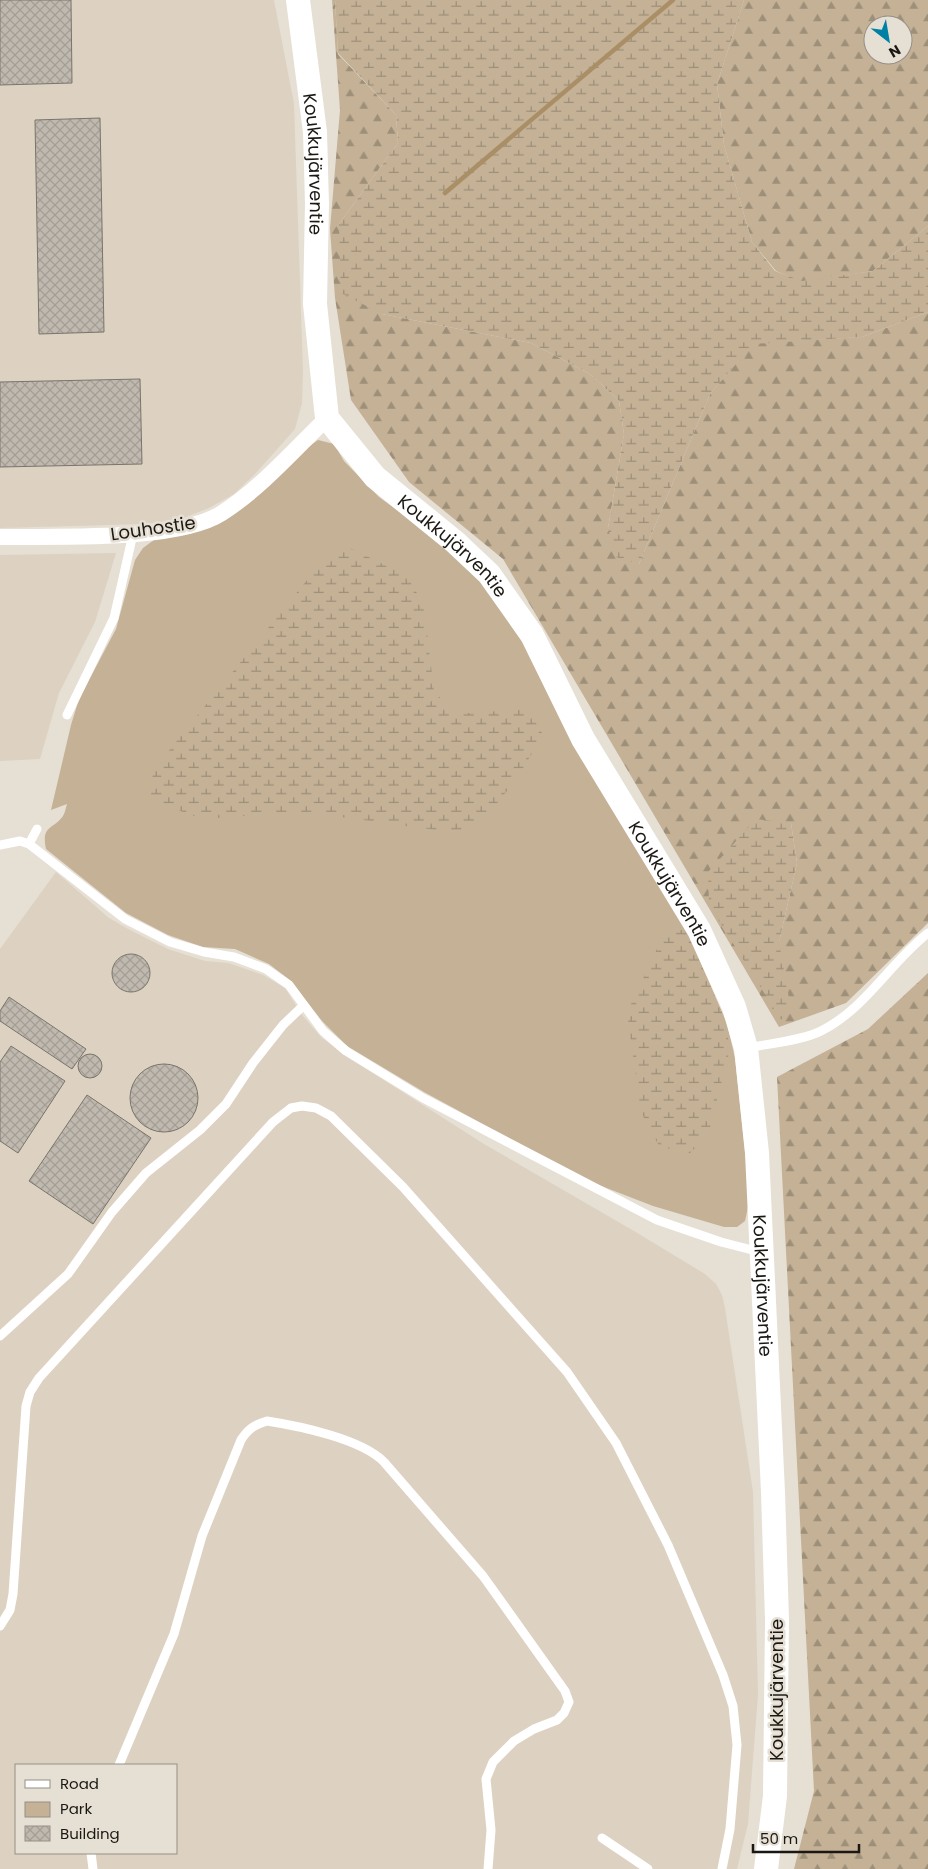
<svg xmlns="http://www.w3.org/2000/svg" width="928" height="1869" font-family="Poppins,sans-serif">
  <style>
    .built { fill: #ddd2c1; fill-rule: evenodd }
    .green { fill: #c4b196 }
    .forest { fill: url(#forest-firs); fill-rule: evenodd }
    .wetland { fill: url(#wetland-marsh) }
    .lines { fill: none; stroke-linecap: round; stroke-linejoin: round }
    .stream { stroke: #aa8f66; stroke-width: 4.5 }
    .building { fill: url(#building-cross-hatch); stroke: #7a746a }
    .lane { stroke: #fff; stroke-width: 9 }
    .street { stroke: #fff; stroke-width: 16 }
    .secondary { stroke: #fff; stroke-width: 24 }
    .labels { text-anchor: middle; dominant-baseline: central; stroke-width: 5; stroke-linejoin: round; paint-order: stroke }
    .street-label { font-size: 18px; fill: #1b1814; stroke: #e6dfd4 }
  </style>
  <defs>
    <pattern id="forest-firs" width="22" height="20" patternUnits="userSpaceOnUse" patternTransform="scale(1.25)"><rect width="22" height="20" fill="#c4b196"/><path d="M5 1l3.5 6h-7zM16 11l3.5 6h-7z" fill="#9e8f79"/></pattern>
    <pattern id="wetland-marsh" width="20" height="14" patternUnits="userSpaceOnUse" patternTransform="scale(1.25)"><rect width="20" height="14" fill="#c4b196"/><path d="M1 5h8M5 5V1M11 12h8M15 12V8" fill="none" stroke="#9e8f79"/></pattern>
    <pattern id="building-cross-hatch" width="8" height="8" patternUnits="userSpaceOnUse" patternTransform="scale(1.25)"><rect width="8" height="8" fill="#c0b9af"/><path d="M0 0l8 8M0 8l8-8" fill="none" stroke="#a49e96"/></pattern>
  </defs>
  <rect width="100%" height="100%" fill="#e6dfd4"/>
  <path class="built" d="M0,0H274L294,104L303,371L302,403L295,429L256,473L234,494L209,508L181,519L145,524L0,528Z
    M116,553L95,622L59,693L40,759L0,761V555Z
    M56,872L109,918L130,930L168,949L205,961L228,963L263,975L285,988L302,1015L322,1038L346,1056L484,1144L634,1231L705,1274L716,1284L722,1295L725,1308L753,1492L758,1694L748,1824L737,1869H0V949ZM16,1765H176V1853H16Z"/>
  <path class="green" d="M318,440L334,444L344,461L379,497L444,544L481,581L523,640L686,929L727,1024L735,1058L750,1198L745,1221L737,1227H724L653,1206L586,1180L424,1092L347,1046L322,1021L291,981L269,964L235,949L203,947L168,935L126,913L46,849C41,825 53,830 63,816C65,813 66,807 67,804L51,810L71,725L79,699L116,629L135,560L143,548L154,540L193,532Z"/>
  <path class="forest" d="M332,0H335L338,54L396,115L398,143L339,224L382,314L531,343L590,374L619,401L624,434L608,528L639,564L710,394L753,343L862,337L928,312V923L846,1003L779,1027L503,559L409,482L351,400L335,298L330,229L340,110ZM791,823L797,863L779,942Z
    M744,0H928V226L873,271L802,282L776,271L752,242L724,145L717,84ZM873,25H903V55H873Z
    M928,973V1869H794L814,1791L777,1077L868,1029Z"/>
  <path class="wetland" d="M335,0H744L717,84L724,145L752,242L775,271L802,281L873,271L928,226V312L862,337L753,344L710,394L639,564L616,557L608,528L624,434L619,401L590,374L531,343L382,314L341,293L339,224L398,143L396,115L338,53Z
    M346,546L409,577L424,608L434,691L455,714L529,709L543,735L516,780L485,818L457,833L305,812L202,819L148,799L154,769L324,559Z
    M756,819L791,823L797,863L779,942L790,1004L781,1020L709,905L708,872Z
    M686,929L727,1024L729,1053L708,1135L689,1154L659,1146L641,1112L627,1013L664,934Z"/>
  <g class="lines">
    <path class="stream" d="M445,193L673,0"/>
  </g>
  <path class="building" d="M0,0H71L72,83L0,85Z
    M100,118L104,332L39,334L35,120Z
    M140,379L142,464L0,467V382Z
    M112 973a19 19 0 1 1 38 0a19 19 0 1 1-38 0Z
    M9,997L86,1049L72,1069L0,1021V1011Z
    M11,1046L65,1081L18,1153L0,1141V1062Z
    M78 1066a12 12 0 1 1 24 0a12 12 0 1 1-24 0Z
    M130 1098a34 34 0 1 1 68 0a34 34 0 1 1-68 0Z
    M87,1095L151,1138L93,1224L29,1181Z"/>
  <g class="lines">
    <path class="lane" d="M67,715L114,618L133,534
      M29,844L37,829
      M0,845L20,841L29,844L125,919L170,942L204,952L234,957L266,969L289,985L323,1031L346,1051L423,1098L657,1220L721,1242L760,1252
      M747,1048C767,1044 804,1040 821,1031C865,1009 890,963 928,933
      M0,1336L68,1274L112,1212L146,1173L200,1130L226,1104L253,1063L283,1025L304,1005
      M0,1626L10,1610L13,1594L26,1406L30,1392L39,1378L273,1122L291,1108L302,1106L316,1108L331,1116L403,1187L567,1372L616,1443L668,1545L723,1675L733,1706L737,1745L730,1829L722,1869
      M119,1765L174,1634L202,1536L241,1440C248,1429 254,1425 267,1421C299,1426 362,1439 384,1462L483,1576L565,1691L569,1702L564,1713L557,1720L534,1729L514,1741L493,1762L486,1779L491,1830L488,1869
      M602,1838L648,1869
      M91,1853L93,1869"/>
    <path class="street" d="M0,537C56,536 177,542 222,513C261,488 294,450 327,418"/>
    <path class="secondary" id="s1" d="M298,0L315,132L317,204L315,304L327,418L375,477L455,542L489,574L532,635L583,739L699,930L734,1007L746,1048L757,1153L773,1492L777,1620L775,1796L766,1869"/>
  </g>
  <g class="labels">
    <g class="street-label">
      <text stroke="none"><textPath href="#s1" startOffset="165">Koukkujärventie</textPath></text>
      <text transform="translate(153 528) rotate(-8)">Louhostie</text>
      <text stroke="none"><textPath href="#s1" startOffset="600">Koukkujärventie</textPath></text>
      <text stroke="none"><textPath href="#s1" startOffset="1005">Koukkujärventie</textPath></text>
      <text stroke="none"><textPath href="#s1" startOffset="1425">Koukkujärventie</textPath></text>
      <text transform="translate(776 1690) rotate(-90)">Koukkujärventie</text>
    </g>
  </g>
  <rect x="15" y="1764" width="162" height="90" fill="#e6dfd4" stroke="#958f87"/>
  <rect x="25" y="1780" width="25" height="8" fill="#ffffff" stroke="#958f87"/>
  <text x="60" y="1789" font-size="15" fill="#1b1814">Road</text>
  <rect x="25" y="1802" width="25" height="15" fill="#c4b196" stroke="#958f87"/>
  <text x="60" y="1814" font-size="15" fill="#1b1814">Park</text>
  <rect x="25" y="1826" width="25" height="15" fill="url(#building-cross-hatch)" stroke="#958f87"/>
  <text x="60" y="1839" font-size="15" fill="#1b1814">Building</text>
  <g transform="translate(888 40) rotate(149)"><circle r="24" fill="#e6dfd4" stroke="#958f87"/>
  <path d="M0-4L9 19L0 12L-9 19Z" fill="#0080a5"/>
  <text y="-8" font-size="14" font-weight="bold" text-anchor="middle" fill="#1b1814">N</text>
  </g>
  <path d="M753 1844v8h106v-8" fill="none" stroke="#1b1814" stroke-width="2.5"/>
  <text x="760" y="1844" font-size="15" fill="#1b1814" stroke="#e6dfd4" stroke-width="4" paint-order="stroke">50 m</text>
</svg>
